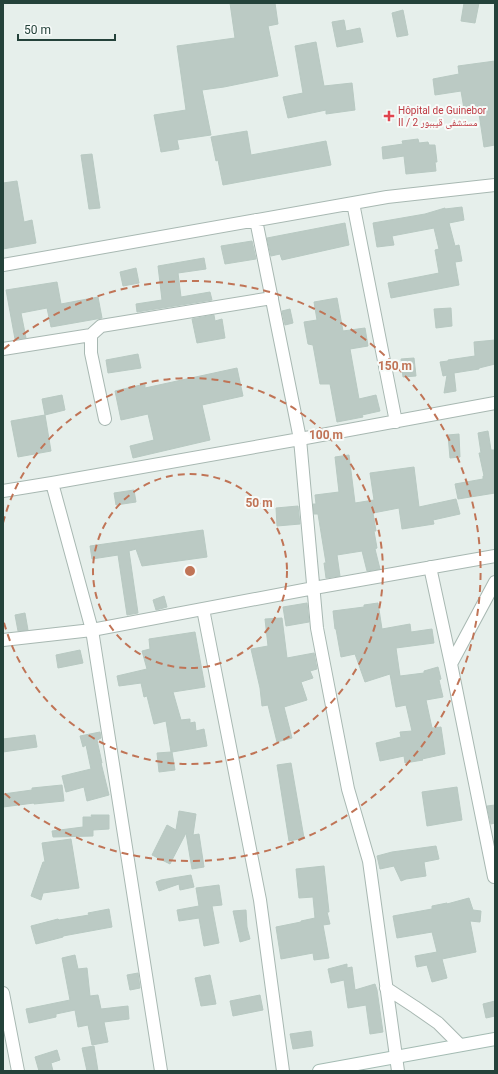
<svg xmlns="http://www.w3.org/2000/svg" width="498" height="1074" font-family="Roboto,'Noto Naskh Arabic',sans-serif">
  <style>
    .building { fill: #bbcac4; stroke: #b8c9c2 }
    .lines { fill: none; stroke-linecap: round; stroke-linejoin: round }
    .street-casing { stroke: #a8b8b2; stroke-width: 14 }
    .secondary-casing { stroke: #a4bbb3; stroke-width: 14 }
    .street { stroke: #fff; stroke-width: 12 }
    .secondary { stroke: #fff; stroke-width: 12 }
    .ring { fill: none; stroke: #c07456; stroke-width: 2; stroke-dasharray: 7 5 }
    .health-dot { fill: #e0444e; stroke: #f7fbf9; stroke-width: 1.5 }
    .labels { text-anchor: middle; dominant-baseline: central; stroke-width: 4; stroke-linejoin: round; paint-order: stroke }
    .health-label { font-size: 10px; fill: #be3a42; stroke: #f7fbf9; text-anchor: start }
    .centre { fill: #c07456; stroke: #f7fbf9; stroke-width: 2 }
    .ring-label { font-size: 12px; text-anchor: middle; font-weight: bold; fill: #c07456; stroke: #f7fbf9; stroke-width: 4; stroke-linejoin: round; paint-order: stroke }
  </style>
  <rect width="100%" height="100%" fill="#e6efeb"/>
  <path class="building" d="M230,3H275L278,24L268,26L278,76L224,87L202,90L211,135L177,140L179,149L161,152L154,115L186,110L177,46L235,38Z
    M464,3H479L475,23L461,21Z
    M403,10L408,35L397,37L392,13Z
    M344,20L346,31L360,28L363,42L337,47L332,22Z
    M316,42L324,86L352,83L355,110L326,114V110L288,118L283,97L303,93L295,46Z
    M495,61V145L484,147L478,107L464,109L461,91L435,95L433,79L459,74L458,66Z
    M247,131L251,155L326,141L331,165L223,185L218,160L216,161L211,137Z
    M418,139L419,143L428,142L429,145H435L437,162H435L436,171L406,174L404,156L383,159L382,147L403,144L402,141Z
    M92,154L100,208L89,209L81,155Z
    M17,181L24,222L32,220L36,243L3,249V183Z
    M462,207L464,220L449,223L455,246L459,245L462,261L455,262L459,285L391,298L388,283L439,273L435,250L439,249L434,228L392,236L394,245L377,247L373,223L425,214L445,208V209Z
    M345,223L349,245L282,260L280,254L271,256L267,238Z
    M252,241L256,259L225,264L221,246Z
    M204,258L206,269L178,273L181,297L210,292L212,300L137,312L136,304L162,300L158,266Z
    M136,268L139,283L123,286L120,272Z
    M57,282L61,304L98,297L102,318L51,327L47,308L21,313L26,338L15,339L6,290Z
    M337,298L343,331L365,328L368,346L350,349L359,399L376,395L380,411L362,415L363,417L337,422L330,384H320L313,345L308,344L304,322L317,320L314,302Z
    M451,308L452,326L436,328L434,309Z
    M290,309L293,323L285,325L282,311Z
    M214,315L215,321L222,319L225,338L197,343L192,319Z
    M495,340V364L479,368V369L454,373L456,391L444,393L447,375L443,376L440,362L448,361V360L475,356L474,342Z
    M138,354L141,368L108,373L106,360Z
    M414,358L416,376L403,377L401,359Z
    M237,368L243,396L202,405L210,440L133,458L130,446L154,440L148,414L121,420L115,391L145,384V388Z
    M62,395L65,410L45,415L42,399Z
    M45,415L51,451L18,457L11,421Z
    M488,431L491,450H495V493L458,499L455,484L483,479V476H484L479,453H481L478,433Z
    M459,434L460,457L450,458L448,435Z
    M349,455L355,503L374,500L370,473L414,467L419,507L456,499L460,514L433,520L434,524L402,529L399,508L373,513L376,531H374L377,548L375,549L380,569L367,571L362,551L337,555L340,576L326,578L324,563H326L318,514H314L313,504H316L315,495L339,492L335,457Z
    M134,490L136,502L116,505L114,493Z
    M298,506L300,524L277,526L276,508Z
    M203,530L207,557L142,566L136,549L129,551L138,613L127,615L118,555L92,559L90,546Z
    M164,596L167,607L156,610L153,600Z
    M307,603L309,622L286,626L283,607Z
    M378,603L382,629L410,624L411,632L432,629L434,643L396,648L400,676L424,673V671L438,667L441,679L439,680L443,697L426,700L432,728L441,727L445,754L422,759L423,760L405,763L404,756L380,761L376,743L401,737L400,732L412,731L406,705L396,707L390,674L365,682L355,654L341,657L336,629H335L333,611L364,607V605Z
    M25,613L28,630L18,631L15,615Z
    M282,618L287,658L314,653L317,669L310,671L313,678L301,682L307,700L284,707L292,738L277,742L268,705L262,706L260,688L251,649L268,646L265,619Z
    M195,632L205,687L173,692L181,720L190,719V723L195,722L196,731L204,729L207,746L172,752L175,770L159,772L157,753L171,752L166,721L154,724L147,696L144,697L141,683L119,686L117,676L147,669L142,651L150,649L149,639Z
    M80,650L83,663L58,668L56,655Z
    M100,732L101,738L97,740L102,763H101L109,795L87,801L84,787L66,792L62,776L91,769L86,745L83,747L80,736Z
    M35,735L37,747L3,752V739Z
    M291,763L304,838L289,841L277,765Z
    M62,785L64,801L34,804V803L3,807V794L32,790V788Z
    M457,787L462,820L427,826L422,792Z
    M495,805V823L491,824L487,806Z
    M179,811L196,814L193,835L199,834L204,867L192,869L186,833L170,864L152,855L167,825L176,830Z
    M91,815H109V829L93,830V836L53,837L52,831L83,827V817H92Z
    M71,839L79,888L43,893L41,900L31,896L43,862H45L42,843Z
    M436,846L439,859L424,862L426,876L406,879L401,881L394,866L380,869L377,856L392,852Z
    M324,866L329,912H327L330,924L323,925L329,958L314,960L313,953L281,959L276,927L301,922V921L315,918L313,897L299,898L296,869Z
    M191,875L194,887L180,890L179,884L159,891L156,882L161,880Z
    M219,885L222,905L212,906L219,943L204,946L199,918L179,921L177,910L199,906L196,888Z
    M469,898L473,910L481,911L480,922L470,921L476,952L442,959L447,978L432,982L427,965L417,967L415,956L437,952L432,932L397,938L393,916L432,909V906L447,903V904Z
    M109,909L112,927L63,936V937L36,944L31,926L58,919L59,920L89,915L88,913Z
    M246,910L247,927L250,939L240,942L233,911Z
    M75,955L78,969L87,968L90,996L98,995L101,1009L128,1006L129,1019L104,1022L108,1042L92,1045L88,1025L78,1027L75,1010L56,1014V1017L29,1023L26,1009L70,1000L62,958Z
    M347,964V968L352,967L355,990L375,984L377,990L383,1032L370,1034L366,1005L348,1008L344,980L331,983L328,969Z
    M138,973L140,988L130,990L127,975Z
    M210,975L216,1004L201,1006L195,978Z
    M260,995L263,1010L233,1016L230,1001Z
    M495,1001V1016L486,1018L483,1004Z
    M311,1031L313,1046L293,1049L290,1034Z
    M94,1046L98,1071H87L82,1048Z
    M57,1050L60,1060L51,1063L53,1071H39L35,1057Z"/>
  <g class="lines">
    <g class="street-casing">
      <path id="street" d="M353,203L396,422
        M256,220L300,439L317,628L348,789L369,861L398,1071
        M3,265L387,197L495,185
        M3,349L91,335
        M105,419L91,353V335L101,326L272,298
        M52,483L92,630L161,1071
        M3,491L52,483L300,439L495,403
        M430,567L451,664
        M203,609L260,900L283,1071
        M3,640L92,630L314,588L495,556
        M494,877L451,664L495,582
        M386,988L415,1007L438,1023L460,1045
        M3,993L18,1071"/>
    </g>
    <g class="secondary-casing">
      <path id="secondary" d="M319,1071L495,1039"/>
    </g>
    <use href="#street" class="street"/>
    <use href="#secondary" class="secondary"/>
  </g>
  <g class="ring">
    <circle cx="190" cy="571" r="97"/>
    <path d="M3 523A193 193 0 1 1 3 619"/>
    <path d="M4 349A290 290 0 1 1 4 793"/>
  </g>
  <path class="health-dot" d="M387 110h4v4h4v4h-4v4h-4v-4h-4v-4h4z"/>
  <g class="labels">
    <g class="health-label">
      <text x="398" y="110">Hôpital de Guinebor<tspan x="398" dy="12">II / مستشفى قيببور 2</tspan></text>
    </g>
  </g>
  <circle cx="190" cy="571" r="6" class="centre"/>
  <g class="ring-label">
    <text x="395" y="370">150 m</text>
    <text x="326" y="439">100 m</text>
    <text x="259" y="507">50 m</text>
  </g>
  <rect width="498" height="1074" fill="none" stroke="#24423a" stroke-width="8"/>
  <path d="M18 34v6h97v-6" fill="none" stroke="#24423a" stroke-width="2"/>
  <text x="24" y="34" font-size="12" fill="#24423a" stroke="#f7fbf9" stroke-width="3" paint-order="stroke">50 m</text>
</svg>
